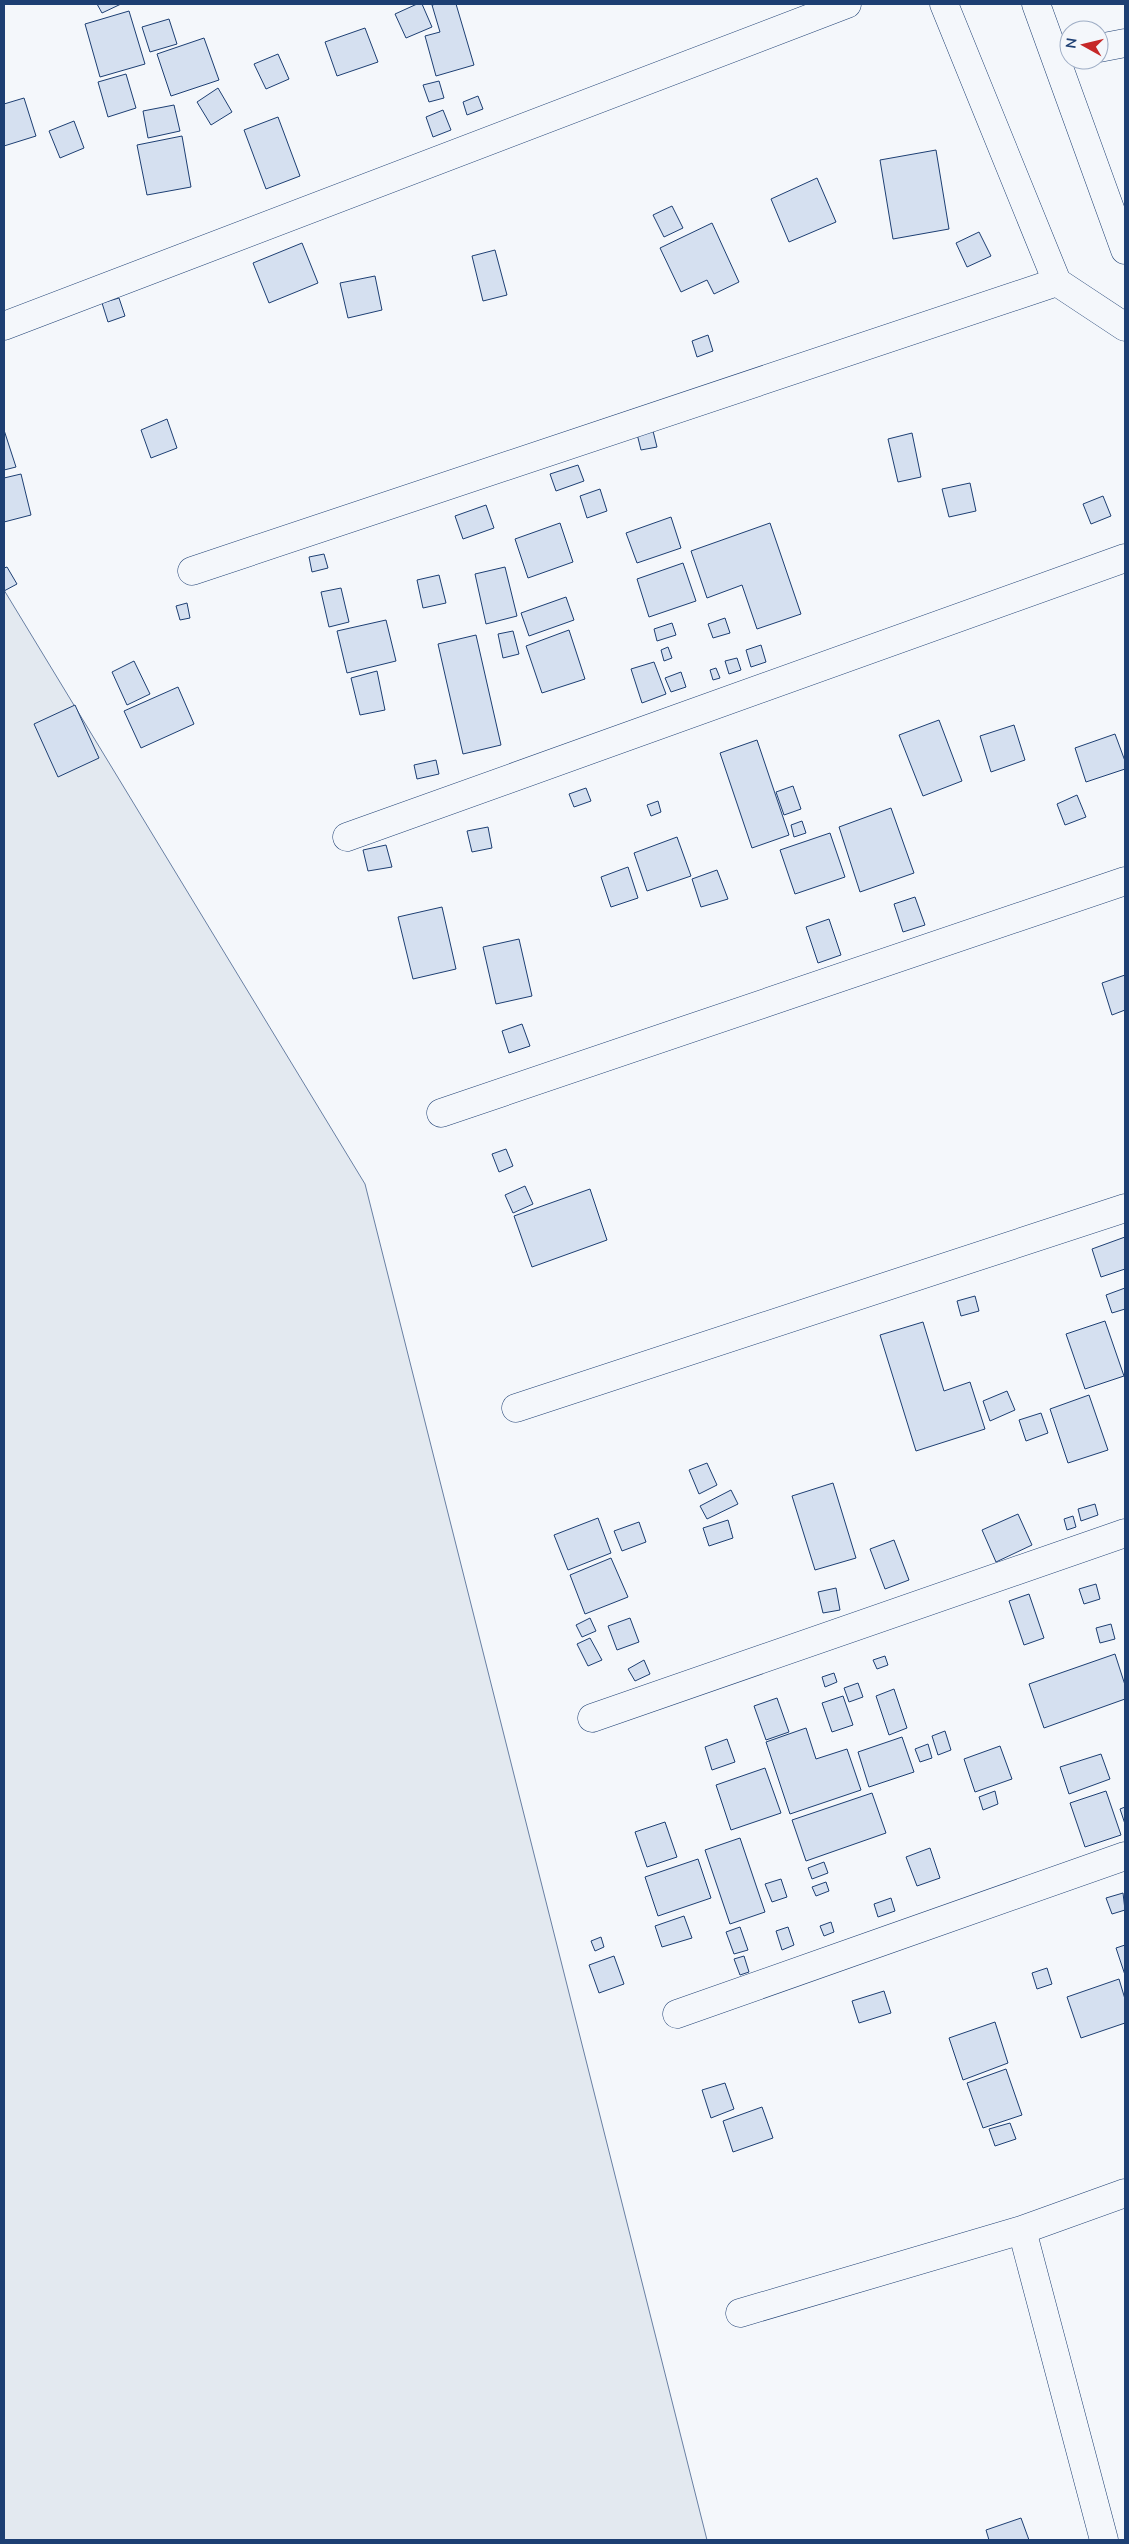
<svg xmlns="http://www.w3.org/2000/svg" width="1129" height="2544" font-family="'Nunito Sans',sans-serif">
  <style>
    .green { fill: #e3e9f0; stroke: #687fa3 }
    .building { fill: #d5e0f0; stroke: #1d3f73 }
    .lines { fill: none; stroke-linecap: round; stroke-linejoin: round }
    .minor-casing { stroke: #1d3f73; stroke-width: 29 }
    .minor { stroke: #f4f7fb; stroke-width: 28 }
  </style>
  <rect width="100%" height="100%" fill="#f4f7fb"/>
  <path class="green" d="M4,590L365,1184L707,2540H4Z"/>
  <path class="building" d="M97,4H121L102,13Z
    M417,4H422L432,27L406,38L395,14Z
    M437,4H456L474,65L436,76L425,36L440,32L432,5Z
    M129,11L145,64L100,77L85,24Z
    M169,19L177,44L150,52L142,27Z
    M365,28L378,62L337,76L325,42Z
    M204,38L219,80L171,96L157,54Z
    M278,54L289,79L266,89L254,64Z
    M126,74L136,108L108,117L98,82Z
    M439,81L444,98L429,102L423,85Z
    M218,88L232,112L211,125L197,102Z
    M478,96L483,109L467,115L463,102Z
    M24,98L36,136L4,146V104Z
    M174,105L180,131L148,138L143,111Z
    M443,110L451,130L433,137L426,117Z
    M278,117L300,176L266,189L244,130Z
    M74,121L84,148L60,158L49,131Z
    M182,136L191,187L147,195L137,145Z
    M936,150L949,229L893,239L880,160Z
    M817,178L836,222L789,242L771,199Z
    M672,206L683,228L664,237L653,215Z
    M712,223L739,282L714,294L707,280L681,292L660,248Z
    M979,232L991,256L967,267L956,243Z
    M302,243L318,283L269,303L253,263Z
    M495,250L507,295L483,301L472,256Z
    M375,276L382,310L348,318L340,283Z
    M119,298L125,316L108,322L102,303Z
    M708,335L713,351L697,357L692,341Z
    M167,419L177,448L151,458L141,430Z
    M652,427L657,447L641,450L636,430Z
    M4,430L16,467L4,470Z
    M912,433L921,477L898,482L888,439Z
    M578,465L584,481L556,491L550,474Z
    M21,474L31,515L4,522V478Z
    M970,483L976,511L949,517L942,489Z
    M600,489L607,511L587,518L580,496Z
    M1103,496L1111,516L1091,524L1083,504Z
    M486,505L494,528L463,539L455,516Z
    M671,517L681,548L637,563L626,533Z
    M560,523L573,562L528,578L515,539Z
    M770,523L801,614L757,629L742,585L707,598L691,551Z
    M324,554L328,568L312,572L309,557Z
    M683,563L696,601L649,617L637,579Z
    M7,567L17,584L4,591V568Z
    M505,567L517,616L486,624L475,574Z
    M439,575L446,603L423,608L417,580Z
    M341,588L349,622L329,627L321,592Z
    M566,597L574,620L529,636L521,613Z
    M187,603L190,618L180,620L176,606Z
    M725,618L730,633L713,638L708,624Z
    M386,620L396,661L347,673L337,631Z
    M672,623L676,635L657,641L654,629Z
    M569,630L585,679L542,693L526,646Z
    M513,631L519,654L503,658L498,634Z
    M476,635L501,745L463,754L438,644Z
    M761,645L766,662L751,667L746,650Z
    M668,647L672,658L664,661L661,650Z
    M737,658L741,670L729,674L725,661Z
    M134,661L150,694L127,705L112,672Z
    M654,662L666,694L642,703L631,669Z
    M716,668L720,678L713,680L710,670Z
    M377,671L385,710L360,715L351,678Z
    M681,672L686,687L671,692L665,678Z
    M178,687L194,724L141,748L124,711Z
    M75,705L99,758L58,777L34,724Z
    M939,720L962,781L923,796L899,735Z
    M1014,725L1025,760L991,772L980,736Z
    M1115,734L1125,761V769L1086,782L1075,748Z
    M757,740L789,835L752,848L720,753Z
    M436,760L439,774L417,779L414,765Z
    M793,786L801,809L784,815L776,792Z
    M586,788L591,801L574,807L569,794Z
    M1077,795L1086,817L1065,825L1057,804Z
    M658,801L661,812L651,816L647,805Z
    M891,808L914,873L860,892L839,827Z
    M802,821L806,833L794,837L791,825Z
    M488,827L492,848L472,852L467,831Z
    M830,833L845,877L795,894L780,850Z
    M677,837L691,876L647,891L634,853Z
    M386,845L392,867L368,871L363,850Z
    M628,867L638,898L611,907L601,877Z
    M717,870L728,899L701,907L692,879Z
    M915,897L925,925L903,932L894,904Z
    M442,907L456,969L413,979L398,917Z
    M829,919L841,955L818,963L806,927Z
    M519,939L532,996L496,1004L483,947Z
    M1125,975V1010L1112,1015L1102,983Z
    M522,1024L530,1046L509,1053L502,1031Z
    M506,1149L513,1166L499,1172L492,1154Z
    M525,1186L533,1204L513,1213L505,1195Z
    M590,1189L607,1240L532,1267L514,1216Z
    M1125,1237V1269L1101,1277L1092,1249Z
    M1125,1288V1309L1112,1313L1106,1295Z
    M975,1296L979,1311L961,1316L957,1301Z
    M1105,1321L1124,1376L1085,1389L1066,1334Z
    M923,1322L944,1391L970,1382L985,1429L916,1451L880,1335Z
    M1007,1391L1015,1410L990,1421L983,1401Z
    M1089,1395L1108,1450L1068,1463L1050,1409Z
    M1041,1413L1048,1433L1026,1441L1019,1420Z
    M707,1463L717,1485L699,1494L689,1470Z
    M833,1483L856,1558L815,1570L792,1496Z
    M731,1490L738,1504L707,1519L700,1506Z
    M1095,1504L1098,1515L1081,1521L1078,1509Z
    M1018,1514L1032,1545L996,1562L982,1530Z
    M1073,1516L1076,1527L1067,1530L1064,1519Z
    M598,1518L611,1553L568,1570L554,1535Z
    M728,1520L733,1538L709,1546L703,1528Z
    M639,1522L646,1542L622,1551L614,1531Z
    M894,1540L909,1580L885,1589L870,1549Z
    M611,1558L628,1597L585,1614L570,1575Z
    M1096,1584L1100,1599L1084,1604L1079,1589Z
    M836,1588L840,1610L823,1613L818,1592Z
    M1029,1594L1044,1638L1024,1645L1009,1601Z
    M590,1618L596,1631L582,1637L576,1625Z
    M630,1618L639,1642L617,1650L608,1626Z
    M1111,1624L1115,1639L1100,1643L1096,1628Z
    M590,1638L602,1660L588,1666L577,1644Z
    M1115,1654L1125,1685V1699L1044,1728L1029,1684Z
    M885,1656L888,1665L877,1669L873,1660Z
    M644,1660L650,1674L635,1681L628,1669Z
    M834,1673L837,1682L825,1687L822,1677Z
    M858,1683L863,1697L849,1702L844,1688Z
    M894,1689L907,1728L889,1735L876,1696Z
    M843,1696L853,1725L832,1732L822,1703Z
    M777,1698L789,1732L766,1740L754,1706Z
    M806,1728L816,1759L847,1749L861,1790L790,1814L766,1742Z
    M945,1731L951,1750L938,1755L932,1736Z
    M902,1737L914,1772L869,1787L858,1752Z
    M727,1739L735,1762L712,1770L705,1747Z
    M928,1744L932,1758L920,1762L915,1749Z
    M1000,1746L1012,1779L975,1792L964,1759Z
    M1101,1754L1110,1779L1069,1794L1060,1767Z
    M765,1768L781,1813L731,1830L716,1785Z
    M995,1791L998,1804L983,1810L979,1797Z
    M1106,1791L1121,1835L1085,1847L1070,1803Z
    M872,1793L886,1833L806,1861L792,1820Z
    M1125,1807V1824L1120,1809Z
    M665,1822L677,1857L647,1867L635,1832Z
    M740,1838L765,1912L730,1924L705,1850Z
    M930,1848L940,1878L917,1886L906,1857Z
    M698,1859L711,1898L658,1916L645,1877Z
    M824,1862L828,1873L812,1879L808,1868Z
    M781,1879L787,1897L772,1902L765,1884Z
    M826,1882L829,1891L816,1896L812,1887Z
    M1123,1893L1125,1910L1112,1914L1106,1898Z
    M891,1898L895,1911L878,1917L874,1904Z
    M684,1916L692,1938L662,1947L655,1926Z
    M831,1922L834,1932L824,1936L820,1926Z
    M740,1927L748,1950L734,1954L726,1932Z
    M788,1927L794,1945L782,1950L776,1931Z
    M601,1937L604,1947L595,1951L591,1941Z
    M1125,1945V1975L1116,1948Z
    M614,1956L624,1984L599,1993L589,1965Z
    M744,1956L749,1972L740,1975L734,1959Z
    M1047,1968L1052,1984L1037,1989L1032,1973Z
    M1119,1979L1125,1999V2023L1081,2038L1067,1997Z
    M884,1991L891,2013L859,2023L852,2001Z
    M995,2022L1008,2063L963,2080L949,2038Z
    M1006,2069L1022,2115L983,2128L967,2083Z
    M725,2083L734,2109L711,2118L702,2090Z
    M762,2107L773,2138L733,2152L723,2121Z
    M1010,2123L1016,2139L995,2146L989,2129Z
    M1021,2518L1029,2540H989L986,2530Z"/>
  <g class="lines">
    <g class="minor-casing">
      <path id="minor" d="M944,4L1057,282L1125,327
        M1036,4L1125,250
        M1099,48L1125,43
        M4,326L847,4
        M192,571L1057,282
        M347,837L1125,558
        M441,1113L1125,881
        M516,1408L1125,1208
        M592,1718L1125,1533
        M677,2014L1125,1856
        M740,2313L1022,2230
        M1104,2540L1022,2230L1125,2193"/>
    </g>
    <use href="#minor" class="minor"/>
  </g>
  <rect width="1129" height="2544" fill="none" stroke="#1d3f73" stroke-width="10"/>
  <g transform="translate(1084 45) rotate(278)"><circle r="24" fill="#f4f7fb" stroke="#9eadc5"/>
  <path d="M0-4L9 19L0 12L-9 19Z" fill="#c62828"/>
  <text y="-8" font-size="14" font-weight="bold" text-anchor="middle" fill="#1d3f73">N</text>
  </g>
</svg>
